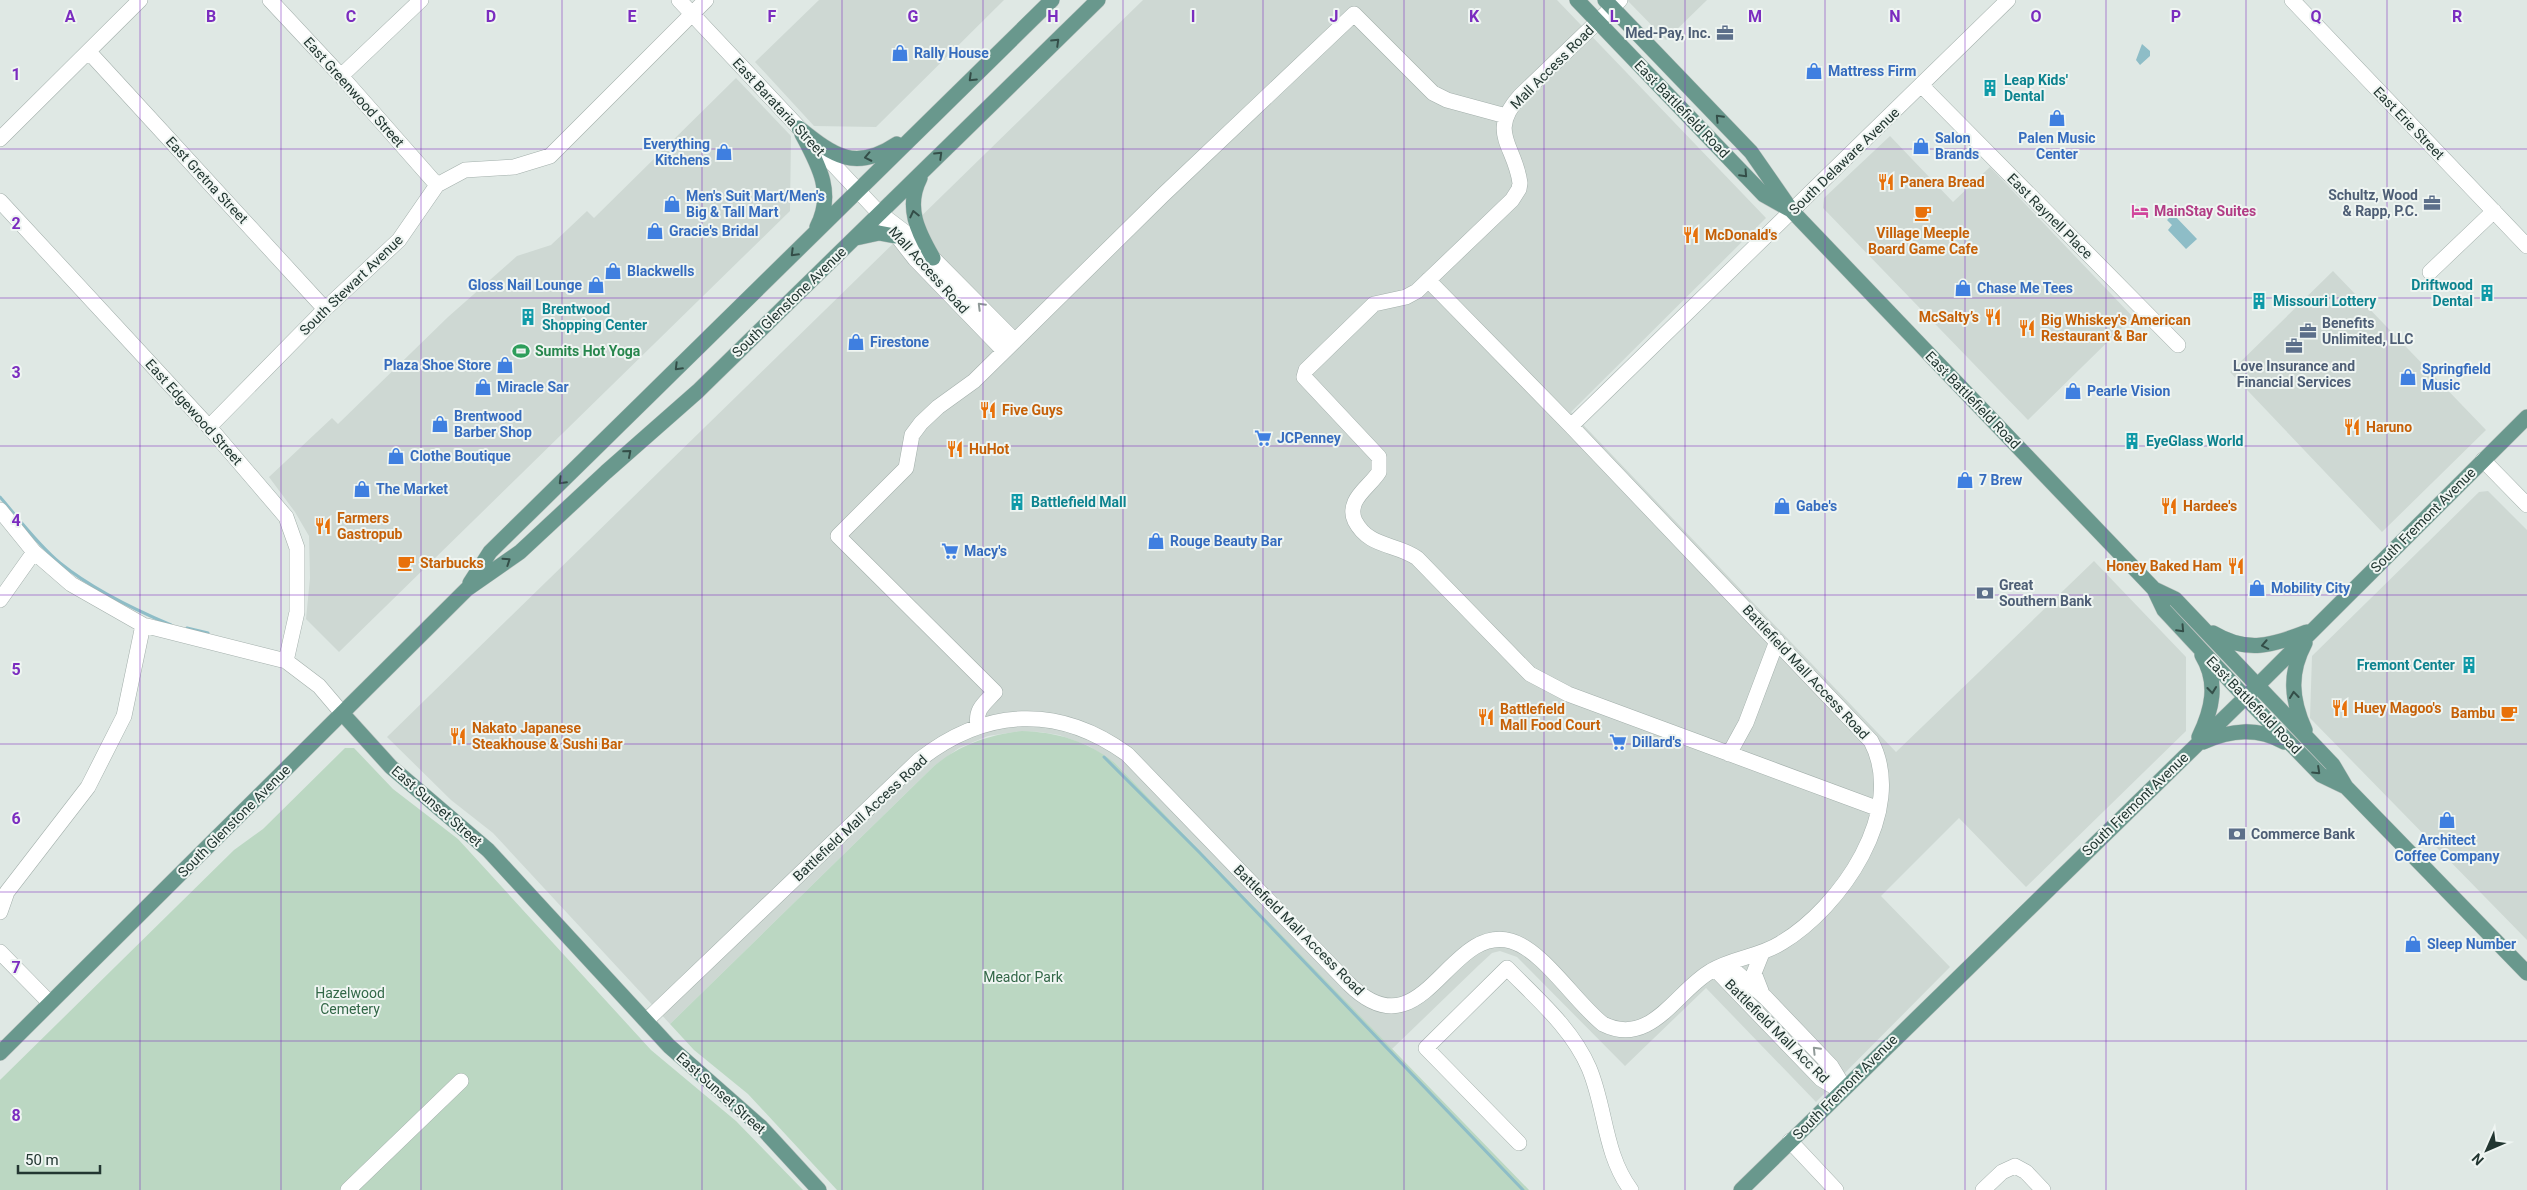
<svg xmlns="http://www.w3.org/2000/svg" width="2527" height="1190" font-family="Roboto,sans-serif">
  <style>
    .built { fill: #ced8d3 }
    .green { fill: #bbd7c2 }
    .water { fill: #8ebdc7 }
    .lines { fill: none; stroke-linecap: round; stroke-linejoin: round }
    .stream { stroke: #8ebdc7; stroke-width: 3 }
    .minor-casing { stroke: #a3afab; stroke-width: 16 }
    .major-casing { stroke: #bdc3c1; stroke-width: 16 }
    .minor { stroke: #fff; stroke-width: 15 }
    .major { stroke: #69988d; stroke-width: 15 }
    .oneway { stroke: #344e48 }
    .oneway2 { stroke: #909a98 }
    .grid { fill: none; stroke: #7b2cbf; stroke-width: 1; stroke-opacity: 0.55 }
    .labels { text-anchor: middle; dominant-baseline: central; stroke-width: 4; stroke-linejoin: round; paint-order: stroke }
    .service-label { font-size: 14px; font-weight: bold; fill: #4e5e75; stroke: #eff5f2; text-anchor: start }
    .shop-label { font-size: 14px; font-weight: bold; fill: #366cbe; stroke: #eff5f2; text-anchor: start }
    .street-label { font-size: 14px; fill: #223631; stroke: #eff5f2 }
    .culture-label { font-size: 14px; font-weight: bold; fill: #0d838f; stroke: #eff5f2; text-anchor: start }
    .food-label { font-size: 14px; font-weight: bold; fill: #c56008; stroke: #eff5f2; text-anchor: start }
    .hotel-label { font-size: 14px; font-weight: bold; fill: #b23c85; stroke: #eff5f2; text-anchor: start }
    .leisure-label { font-size: 14px; font-weight: bold; fill: #27864d; stroke: #eff5f2; text-anchor: start }
    .park-label { font-size: 14px; fill: #326747; stroke: #eff5f2 }
    .grid-label { font-size: 16px; text-anchor: middle; font-weight: bold; fill: #7b2cbf; stroke: #eff5f2; stroke-width: 4; stroke-linejoin: round; paint-order: stroke }
  </style>
  <rect width="100%" height="100%" fill="#dfe8e4"/>
  <path class="built" d="M819,0H1004L876,127L814,126L755,62Z
    M1143,0H1557L1766,218L1571,412L1896,752L2094,561L2186,657V731L2026,887L1959,818L1881,896L1950,967L1816,1102L1706,988L1625,1066L1517,957L1500,951L1492,953L1479,965L1392,1049L1115,763L1089,746L1059,735L1040,732L1022,731L988,736L959,748L934,766L670,1024L493,833L451,800L387,737Z
    M1627,0H1707L1666,40Z
    M736,78L791,136L790,211L339,652L306,619L310,578L309,536L295,512L269,477L332,418L338,424L448,317L517,256L551,245L587,211L594,218Z
    M1890,136L1953,202L1990,167L2133,317L2028,420L1823,208L1824,198Z
    M2333,271L2486,430L2382,532L2230,372Z
    M2488,491L2527,530V940L2310,718L2312,656L2479,492Z"/>
  <path class="green" d="M1022,731C1057,732 1087,741 1115,763L1529,1190H837L748,1094L694,1050L670,1024L934,766C961,744 988,735 1022,731Z
    M345,748H354L393,789L458,839L651,1050L736,1121L803,1190H0V1080L234,850L263,829Z"/>
  <path class="water" d="M2142,44L2150,51V56L2140,65L2136,60Z
    M2173,214L2197,239L2186,249L2168,230L2172,225L2167,220Z"/>
  <g class="lines">
    <path class="stream" d="M0,497C19,519 37,544 60,563C92,589 133,609 171,625
      M187,628L208,633
      M1104,757L1199,852L1523,1190"/>
    <g class="minor-casing">
      <path id="minor" d="M270,0L341,76L437,185
        M679,0L880,214L915,259L1004,351
        M1620,0L1520,96C1487,133 1515,145 1520,183L1519,189L1512,200L1417,291L1406,297L1374,304L1306,370L1304,377L1379,457V472C1372,483 1360,491 1355,502C1352,509 1352,515 1355,521C1369,548 1396,543 1417,558L1530,674L1568,694L1879,809
        M2292,0L2527,246
        M89,52L325,309
        M341,76L421,0
        M1922,86L2178,345
        M0,139L140,0
        M0,201L209,427L286,517L297,548V612L286,661
        M885,217L914,239L1015,341
        M2430,272L2494,211
        M1571,426L2008,0
        M209,427L325,309L399,240L437,185L465,170L514,167L550,156L706,0
        M2483,460L2527,505
        M0,510L34,552L71,584L143,625L286,661L319,686L342,713
        M0,600L34,552
        M978,726C975,709 984,704 995,692L838,536L906,468L912,435L921,423L938,407L974,381L1163,195L1354,14L1433,93L1447,100L1506,116
        M1729,754L1746,723L1777,641
        M0,912L7,892L88,787L124,716L143,625
        M0,952L50,1003
        M1728,965L1765,997L1831,1066L1839,1079L1841,1091
        M1715,969L1821,1079L1841,1091
        M1761,991L1754,973L1762,953
        M646,1021L919,760C985,708 1058,704 1127,754L1349,984C1423,1057 1448,923 1511,941C1543,950 1575,1002 1603,1024C1651,1048 1676,991 1711,971C1732,958 1759,957 1781,943C1840,908 1908,811 1871,741L1571,426L1428,280
        M1790,1141L1836,1190
        M1519,1143L1426,1048L1507,968C1536,998 1572,1028 1589,1068C1606,1108 1604,1154 1631,1190
        M348,1190L461,1081
        M1983,1190L2002,1172L2015,1166L2026,1172L2043,1190"/>
    </g>
    <g class="major-casing">
      <path id="major" d="M1577,0L1764,195L1789,209
        M1605,0L1751,152L1792,211L2154,589L2164,610L2245,697L2321,775L2346,787
        M799,128C834,156 855,172 897,144
        M802,134C818,164 835,193 817,227
        M920,178C905,207 918,232 933,258
        M856,238L879,233L895,236
        M470,583L490,552L1052,0
        M2154,589L2175,599L2333,765L2346,787L2527,973
        M2213,633C2248,654 2272,645 2307,632
        M2305,643C2289,673 2291,699 2305,730
        M342,713L391,767L488,850L669,1046L761,1127L819,1190
        M2199,737C2212,710 2219,683 2202,655
        M2203,742C2231,730 2257,727 2284,742
        M0,1053L467,589L520,552L606,472L698,391L1098,0
        M1741,1190L2257,686L2527,417"/>
    </g>
    <use href="#minor" class="minor"/>
    <use href="#major" class="major"/>
  </g>
  <defs><path id="oneway-chevron" d="M-2-3.5L2.5 0L-2 3.5" fill="none" stroke-width="1.6" stroke-linecap="round" stroke-linejoin="round" transform="scale(1.25)"/></defs>
  <g class="oneway">
    <use href="#oneway-chevron" transform="translate(1056 42) rotate(-44)"/>
    <use href="#oneway-chevron" transform="translate(972 78) rotate(136)"/>
    <use href="#oneway-chevron" transform="translate(1719 118) rotate(-134)"/>
    <use href="#oneway-chevron" transform="translate(939 155) rotate(-44)"/>
    <use href="#oneway-chevron" transform="translate(868 157) rotate(168)"/>
    <use href="#oneway-chevron" transform="translate(1744 174) rotate(47)"/>
    <use href="#oneway-chevron" transform="translate(914 214) rotate(-103)"/>
    <use href="#oneway-chevron" transform="translate(794 253) rotate(135)"/>
    <use href="#oneway-chevron" transform="translate(678 367) rotate(135)"/>
    <use href="#oneway-chevron" transform="translate(628 453) rotate(-41)"/>
    <use href="#oneway-chevron" transform="translate(562 481) rotate(135)"/>
    <use href="#oneway-chevron" transform="translate(507 561) rotate(-34)"/>
    <use href="#oneway-chevron" transform="translate(2181 629) rotate(47)"/>
    <use href="#oneway-chevron" transform="translate(2265 645) rotate(169)"/>
    <use href="#oneway-chevron" transform="translate(2212 690) rotate(84)"/>
    <use href="#oneway-chevron" transform="translate(2294 695) rotate(-96)"/>
    <use href="#oneway-chevron" transform="translate(2317 771) rotate(43)"/>
  </g>
  <g class="oneway2">
    <use href="#oneway-chevron" transform="translate(981 306) rotate(-135)"/>
    <use href="#oneway-chevron" transform="translate(1816 1050) rotate(-134)"/>
  </g>
  <path class="grid" d="M140,0V1190M281,0V1190M421,0V1190M562,0V1190M702,0V1190M842,0V1190M983,0V1190M1123,0V1190M1263,0V1190M1404,0V1190M1544,0V1190M1685,0V1190M1825,0V1190M1965,0V1190M2106,0V1190M2246,0V1190M2387,0V1190M0,149H2527M0,298H2527M0,446H2527M0,595H2527M0,744H2527M0,892H2527M0,1041H2527"/>
  <defs>
    <g id="office-bare" transform="scale(1.35)"><path d="M-6-3h4V-5.5h4V-3h4V5H-6ZM-1-4.5V-3h2v-1.5ZM-6 0V1H6V0Z" fill="#5c6f8a" stroke="#eff5f2" stroke-width="2.5" paint-order="stroke"/></g>
    <g id="shop-bare" transform="scale(1.35)"><path d="M-5-2.5h2.3a2.7 3.5 0 0 1 5.4 0H5L5.5 6h-11ZM-1.5-2.5h3a1.5 2.3 0 0 0-3 0Z" fill="#3f7fe0" stroke="#eff5f2" stroke-width="2.5" paint-order="stroke"/></g>
    <g id="building-bare" transform="scale(1.35)"><path d="M-4-6H4V6H1V3H-1V6H-4ZM-2.5-4.3h1.7v1.8h-1.7ZM.8-4.3h1.7v1.8H.8ZM-2.5-1h1.7V.8h-1.7ZM.8-1h1.7V.8H.8Z" fill="#0f9aa8" stroke="#eff5f2" stroke-width="2.5" paint-order="stroke"/></g>
    <g id="restaurant-bare" transform="scale(1.35)"><path d="M-5-6h1v4h1v-4h1v4h1v-4h1v5L-1.5 .5V6h-2V.5L-5-1ZM5-6V6H3V1.5H1.5Q1.5-4 5-6Z" fill="#e8710a" stroke="#eff5f2" stroke-width="2.5" paint-order="stroke"/></g>
    <g id="hotel-bare" transform="scale(1.35)"><path d="M-6-4.5h1.5V1H6V5H4.5V3h-9V5H-6ZM-4 0a1.8 1.8 0 1 1 3.6 0ZM.5 0V-2.5h3Q6-2.5 6 0Z" fill="#d1479c" stroke="#eff5f2" stroke-width="2.5" paint-order="stroke"/></g>
    <g id="cafe-bare" transform="scale(1.35)"><path d="M-5.5-4.5H6V0H3Q3 3.5 0 3.5H-2.5Q-5.5 3.5-5.5 0ZM3-3.2v2h1.7v-2ZM-6 4.5H4V6H-6Z" fill="#e8710a" stroke="#eff5f2" stroke-width="2.5" paint-order="stroke"/></g>
    <g id="stadium-bare" transform="scale(1.35)"><path d="M0-5a6.5 5 0 1 0 0 10a6.5 5 0 1 0 0-10ZM-3.5-1.8h7v3.6h-7Z" fill="#2e9e5b" stroke="#eff5f2" stroke-width="2.5" paint-order="stroke"/></g>
    <g id="supermarket-bare" transform="scale(1.35)"><path d="M-6-5.5h2.5l.6 2H6L4.5 2H-2.5L-4.4-4H-6ZM-1.5 3.2a1.3 1.3 0 1 0 .1 0ZM3 3.2a1.3 1.3 0 1 0 .1 0Z" fill="#3f7fe0" stroke="#eff5f2" stroke-width="2.5" paint-order="stroke"/></g>
    <g id="bank-bare" transform="scale(1.35)"><path d="M-6-4H6V4H-6ZM0-2.3a2.3 2.3 0 1 0 0 4.6a2.3 2.3 0 1 0 0-4.6Z" fill="#5c6f8a" stroke="#eff5f2" stroke-width="2.5" paint-order="stroke"/></g>
  </defs>
  <g fill-rule="evenodd">
    <use href="#office-bare" x="1725" y="33"/>
    <use href="#shop-bare" x="900" y="53"/>
    <use href="#shop-bare" x="1814" y="71"/>
    <use href="#building-bare" x="1990" y="88"/>
    <use href="#shop-bare" x="2057" y="118"/>
    <use href="#shop-bare" x="1921" y="146"/>
    <use href="#shop-bare" x="724" y="152"/>
    <use href="#restaurant-bare" x="1886" y="182"/>
    <use href="#office-bare" x="2432" y="203"/>
    <use href="#shop-bare" x="672" y="204"/>
    <use href="#hotel-bare" x="2140" y="211"/>
    <use href="#cafe-bare" x="1923" y="213"/>
    <use href="#shop-bare" x="655" y="231"/>
    <use href="#restaurant-bare" x="1691" y="235"/>
    <use href="#shop-bare" x="613" y="271"/>
    <use href="#shop-bare" x="596" y="285"/>
    <use href="#shop-bare" x="1963" y="288"/>
    <use href="#building-bare" x="2487" y="293"/>
    <use href="#building-bare" x="2259" y="301"/>
    <use href="#building-bare" x="528" y="317"/>
    <use href="#restaurant-bare" x="1993" y="317"/>
    <use href="#restaurant-bare" x="2027" y="328"/>
    <use href="#office-bare" x="2308" y="331"/>
    <use href="#shop-bare" x="856" y="342"/>
    <use href="#office-bare" x="2294" y="346"/>
    <use href="#stadium-bare" x="521" y="351"/>
    <use href="#shop-bare" x="505" y="365"/>
    <use href="#shop-bare" x="2408" y="377"/>
    <use href="#shop-bare" x="483" y="387"/>
    <use href="#shop-bare" x="2073" y="391"/>
    <use href="#restaurant-bare" x="988" y="410"/>
    <use href="#shop-bare" x="440" y="424"/>
    <use href="#restaurant-bare" x="2352" y="427"/>
    <use href="#supermarket-bare" x="1263" y="438"/>
    <use href="#building-bare" x="2132" y="441"/>
    <use href="#restaurant-bare" x="955" y="449"/>
    <use href="#shop-bare" x="396" y="456"/>
    <use href="#shop-bare" x="1965" y="480"/>
    <use href="#shop-bare" x="362" y="489"/>
    <use href="#building-bare" x="1017" y="502"/>
    <use href="#shop-bare" x="1782" y="506"/>
    <use href="#restaurant-bare" x="2169" y="506"/>
    <use href="#restaurant-bare" x="323" y="526"/>
    <use href="#shop-bare" x="1156" y="541"/>
    <use href="#supermarket-bare" x="950" y="551"/>
    <use href="#cafe-bare" x="406" y="563"/>
    <use href="#restaurant-bare" x="2236" y="566"/>
    <use href="#shop-bare" x="2257" y="588"/>
    <use href="#bank-bare" x="1985" y="593"/>
    <use href="#building-bare" x="2469" y="665"/>
    <use href="#restaurant-bare" x="2340" y="708"/>
    <use href="#cafe-bare" x="2509" y="713"/>
    <use href="#restaurant-bare" x="1486" y="717"/>
    <use href="#restaurant-bare" x="458" y="736"/>
    <use href="#supermarket-bare" x="1618" y="742"/>
    <use href="#shop-bare" x="2447" y="820"/>
    <use href="#bank-bare" x="2237" y="834"/>
    <use href="#shop-bare" x="2413" y="944"/>
  </g>
  <g class="labels">
    <g class="service-label">
      <text x="1711" y="33" text-anchor="end">Med-Pay, Inc.</text>
      <text x="2418" y="195" text-anchor="end">Schultz, Wood<tspan x="2418" dy="16">&amp; Rapp, P.C.</tspan></text>
      <text x="2322" y="323">Benefits<tspan x="2322" dy="16">Unlimited, LLC</tspan></text>
      <text x="2294" y="366" text-anchor="middle">Love Insurance and<tspan x="2294" dy="16">Financial Services</tspan></text>
      <text x="1999" y="585">Great<tspan x="1999" dy="16">Southern Bank</tspan></text>
      <text x="2251" y="834">Commerce Bank</text>
    </g>
    <g class="shop-label">
      <text x="914" y="53">Rally House</text>
      <text x="1828" y="71">Mattress Firm</text>
      <text x="1935" y="138">Salon<tspan x="1935" dy="16">Brands</tspan></text>
      <text x="2057" y="138" text-anchor="middle">Palen Music<tspan x="2057" dy="16">Center</tspan></text>
      <text x="710" y="144" text-anchor="end">Everything<tspan x="710" dy="16">Kitchens</tspan></text>
      <text x="686" y="196">Men's Suit Mart/Men's<tspan x="686" dy="16">Big &amp; Tall Mart</tspan></text>
      <text x="669" y="231">Gracie's Bridal</text>
      <text x="627" y="271">Blackwells</text>
      <text x="582" y="285" text-anchor="end">Gloss Nail Lounge</text>
      <text x="1977" y="288">Chase Me Tees</text>
      <text x="870" y="342">Firestone</text>
      <text x="491" y="365" text-anchor="end">Plaza Shoe Store</text>
      <text x="2422" y="369">Springfield<tspan x="2422" dy="16">Music</tspan></text>
      <text x="497" y="387">Miracle Sar</text>
      <text x="2087" y="391">Pearle Vision</text>
      <text x="454" y="416">Brentwood<tspan x="454" dy="16">Barber Shop</tspan></text>
      <text x="1277" y="438">JCPenney</text>
      <text x="410" y="456">Clothe Boutique</text>
      <text x="1979" y="480">7 Brew</text>
      <text x="376" y="489">The Market</text>
      <text x="1796" y="506">Gabe's</text>
      <text x="1170" y="541">Rouge Beauty Bar</text>
      <text x="964" y="551">Macy's</text>
      <text x="2271" y="588">Mobility City</text>
      <text x="1632" y="742">Dillard's</text>
      <text x="2447" y="840" text-anchor="middle">Architect<tspan x="2447" dy="16">Coffee Company</tspan></text>
      <text x="2427" y="944">Sleep Number</text>
    </g>
    <g class="street-label">
      <text transform="translate(1552 67) rotate(-45)">Mall Access Road</text>
      <text transform="translate(354 92) rotate(48)">East Greenwood Street</text>
      <text transform="translate(779 107) rotate(47)">East Barataria Street</text>
      <text transform="translate(1682 109) rotate(46)">East Battlefield Road</text>
      <text transform="translate(2409 123) rotate(46)">East Erie Street</text>
      <text transform="translate(1844 161) rotate(-44)">South Delaware Avenue</text>
      <text transform="translate(207 180) rotate(47)">East Gretna Street</text>
      <text transform="translate(2050 216) rotate(45)">East Raynell Place</text>
      <text transform="translate(929 270) rotate(48)">Mall Access Road</text>
      <text transform="translate(351 285) rotate(-44)">South Stewart Avenue</text>
      <text transform="translate(789 302) rotate(-44)">South Glenstone Avenue</text>
      <text transform="translate(1973 400) rotate(46)">East Battlefield Road</text>
      <text transform="translate(194 412) rotate(48)">East Edgewood Street</text>
      <text transform="translate(2423 520) rotate(-45)">South Fremont Avenue</text>
      <text transform="translate(1806 672) rotate(47)">Battlefield Mall Access Road</text>
      <text transform="translate(2254 705) rotate(46)">East Battlefield Road</text>
      <text transform="translate(2135 804) rotate(-44)">South Fremont Avenue</text>
      <text transform="translate(437 806) rotate(41)">East Sunset Street</text>
      <text transform="translate(860 818) rotate(-43)">Battlefield Mall Access Road</text>
      <text transform="translate(234 821) rotate(-45)">South Glenstone Avenue</text>
      <text transform="translate(1299 930) rotate(45)">Battlefield Mall Access Road</text>
      <text transform="translate(1777 1031) rotate(45)">Battlefield Mall Acc Rd</text>
      <text transform="translate(1845 1087) rotate(-45)">South Fremont Avenue</text>
      <text transform="translate(721 1093) rotate(42)">East Sunset Street</text>
    </g>
    <g class="culture-label">
      <text x="2004" y="80">Leap Kids'<tspan x="2004" dy="16">Dental</tspan></text>
      <text x="2473" y="285" text-anchor="end">Driftwood<tspan x="2473" dy="16">Dental</tspan></text>
      <text x="2273" y="301">Missouri Lottery</text>
      <text x="542" y="309">Brentwood<tspan x="542" dy="16">Shopping Center</tspan></text>
      <text x="2146" y="441">EyeGlass World</text>
      <text x="1031" y="502">Battlefield Mall</text>
      <text x="2455" y="665" text-anchor="end">Fremont Center</text>
    </g>
    <g class="food-label">
      <text x="1900" y="182">Panera Bread</text>
      <text x="1923" y="233" text-anchor="middle">Village Meeple<tspan x="1923" dy="16">Board Game Cafe</tspan></text>
      <text x="1705" y="235">McDonald's</text>
      <text x="1979" y="317" text-anchor="end">McSalty’s</text>
      <text x="2041" y="320">Big Whiskey's American<tspan x="2041" dy="16">Restaurant &amp; Bar</tspan></text>
      <text x="1002" y="410">Five Guys</text>
      <text x="2366" y="427">Haruno</text>
      <text x="969" y="449">HuHot</text>
      <text x="2183" y="506">Hardee's</text>
      <text x="337" y="518">Farmers<tspan x="337" dy="16">Gastropub</tspan></text>
      <text x="420" y="563">Starbucks</text>
      <text x="2222" y="566" text-anchor="end">Honey Baked Ham</text>
      <text x="2354" y="708">Huey Magoo's</text>
      <text x="1500" y="709">Battlefield<tspan x="1500" dy="16">Mall Food Court</tspan></text>
      <text x="2495" y="713" text-anchor="end">Bambu</text>
      <text x="472" y="728">Nakato Japanese<tspan x="472" dy="16">Steakhouse &amp; Sushi Bar</tspan></text>
    </g>
    <g class="hotel-label">
      <text x="2154" y="211">MainStay Suites</text>
    </g>
    <g class="leisure-label">
      <text x="535" y="351">Sumits Hot Yoga</text>
    </g>
    <g class="park-label">
      <text x="1023" y="977">Meador Park</text>
      <text x="350" y="993">Hazelwood<tspan x="350" dy="16">Cemetery</tspan></text>
    </g>
  </g>
  <g class="grid-label">
    <text x="70" y="22">A</text>
    <text x="211" y="22">B</text>
    <text x="351" y="22">C</text>
    <text x="491" y="22">D</text>
    <text x="632" y="22">E</text>
    <text x="772" y="22">F</text>
    <text x="913" y="22">G</text>
    <text x="1053" y="22">H</text>
    <text x="1193" y="22">I</text>
    <text x="1334" y="22">J</text>
    <text x="1474" y="22">K</text>
    <text x="1614" y="22">L</text>
    <text x="1755" y="22">M</text>
    <text x="1895" y="22">N</text>
    <text x="2036" y="22">O</text>
    <text x="2176" y="22">P</text>
    <text x="2316" y="22">Q</text>
    <text x="2457" y="22">R</text>
    <text x="16" y="80">1</text>
    <text x="16" y="229">2</text>
    <text x="16" y="378">3</text>
    <text x="16" y="526">4</text>
    <text x="16" y="675">5</text>
    <text x="16" y="824">6</text>
    <text x="16" y="973">7</text>
    <text x="16" y="1121">8</text>
  </g>
  <g transform="translate(2487 1150) rotate(225)" stroke="#eff5f2" stroke-width="4" paint-order="stroke">
  <path d="M0-4L9 19L0 12L-9 19Z" fill="#223631"/>
  <text y="-8" font-size="14" font-weight="bold" text-anchor="middle" fill="#223631">N</text>
  </g>
  <path d="M18 1165v8h82v-8" fill="none" stroke="#223631" stroke-width="2.5"/>
  <text x="25" y="1165" font-size="15" fill="#223631" stroke="#eff5f2" stroke-width="4" paint-order="stroke">50 m</text>
</svg>
